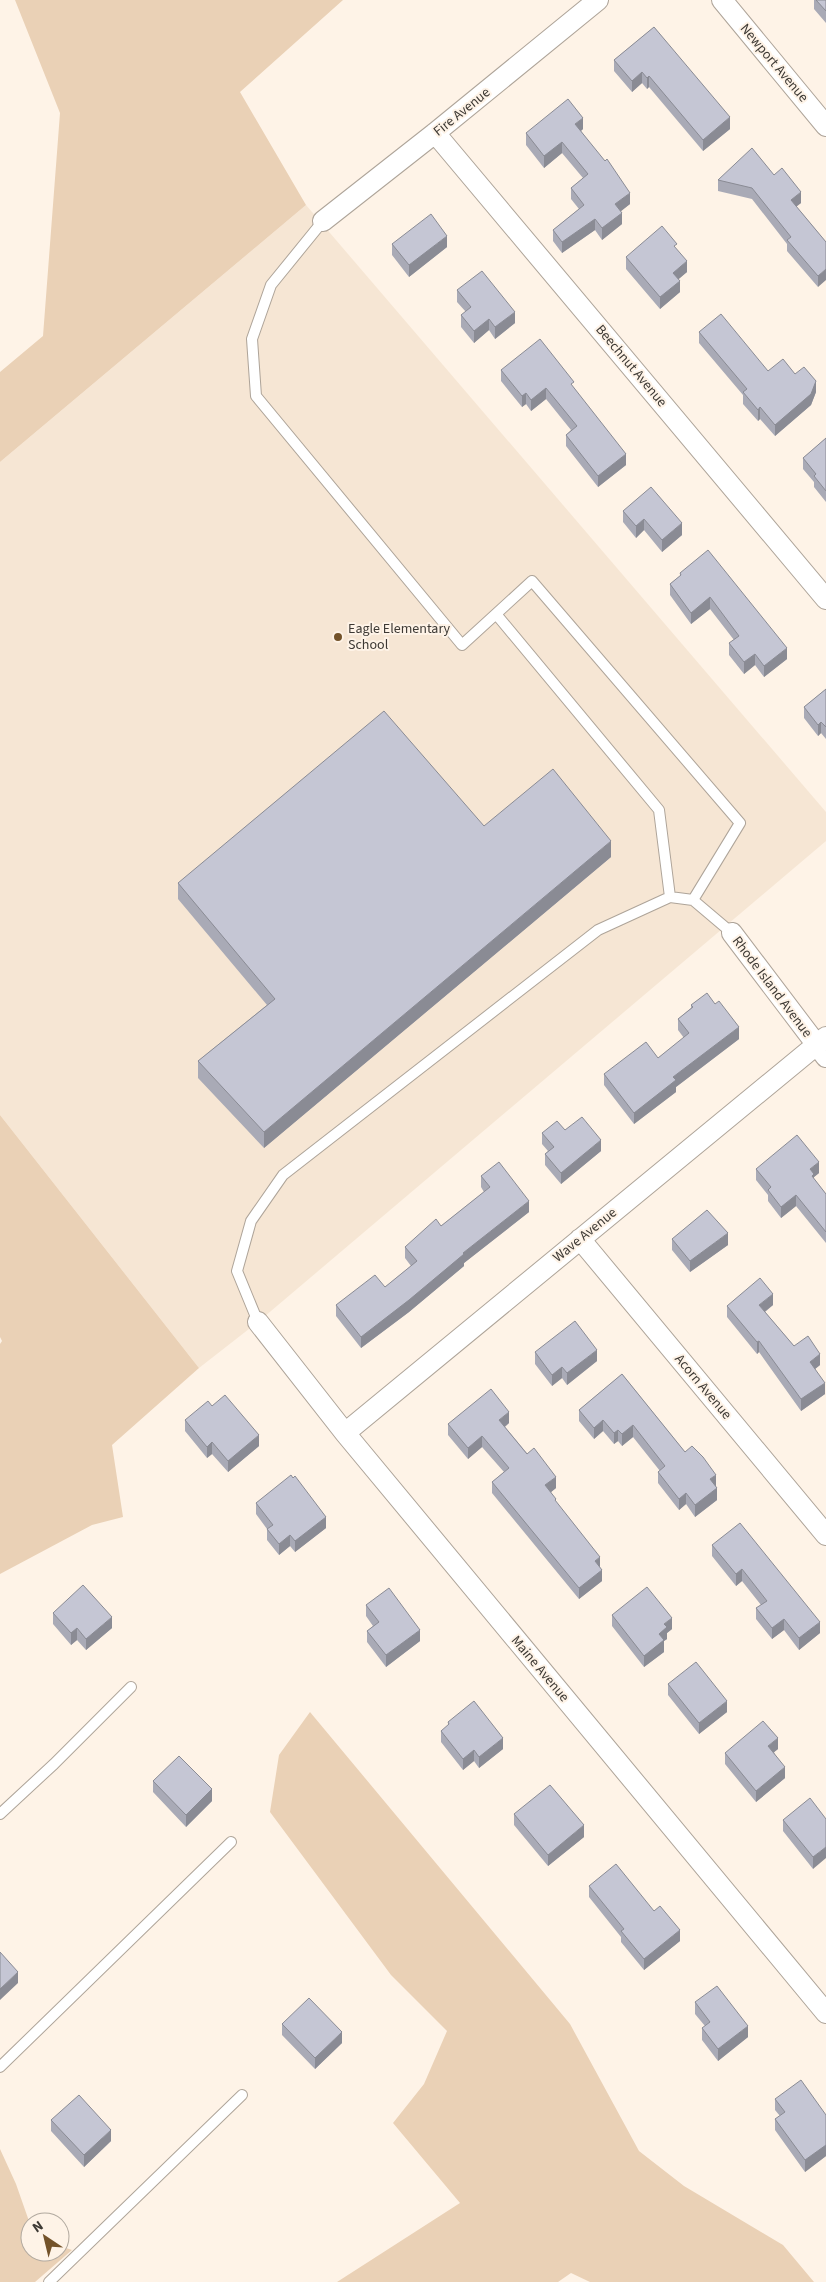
<svg xmlns="http://www.w3.org/2000/svg" width="826" height="2282" font-family="'Source Sans 3',sans-serif">
  <style>
    .built { fill: #f6e6d4 }
    .green { fill: #ead1b6 }
    .lines { fill: none; stroke-linecap: round; stroke-linejoin: round }
    .lane-casing { stroke: #aea499; stroke-width: 12 }
    .street-casing { stroke: #aea499; stroke-width: 22 }
    .lane { stroke: #fff; stroke-width: 10 }
    .street { stroke: #fff; stroke-width: 20 }
    .wall { fill: #a9aab6 }
    .shaded-wall { fill: #8a8b94 }
    .building { fill: #c5c6d4; stroke: #8a8b94 }
    .poi-dot { fill: #735229; stroke: #fef3e7; stroke-width: 2 }
    .labels { text-anchor: middle; dominant-baseline: central; stroke-width: 4; stroke-linejoin: round; paint-order: stroke }
    .street-label { font-size: 14px; fill: #3d3934; stroke: #fef3e7 }
    .poi-label { font-size: 14px; fill: #3d3934; stroke: #fef3e7; text-anchor: start }
  </style>
  <rect width="100%" height="100%" fill="#fef3e7"/>
  <path class="built" d="M306,205L826,812V841L258,1322L199,1368L0,1115V462Z"/>
  <path class="green" d="M15,0H343L240,92L306,205L0,462V372L43,336L60,113Z
    M0,1115L199,1368L112,1445L123,1517L92,1525L0,1574V1344L2,1341L0,1337Z
    M310,1712L570,2024L639,2151L684,2186L783,2245L814,2282H590L571,2273L558,2282H337L460,2203L393,2123L424,2084L447,2031L391,1975L270,1812L279,1755Z
    M0,2149L16,2184L30,2224V2252H60V2246L72,2250L35,2282H0Z"/>
  <g class="lines">
    <g class="lane-casing">
      <path id="lane" d="M496,614L659,810L670,897
        M693,900L732,933
        M258,1322L237,1271L251,1221L283,1175L598,930L670,897L693,900L740,823L532,581L462,645L256,396L252,339L271,285L323,221
        M0,1814L54,1764L131,1687
        M0,2067L231,1842
        M49,2282L242,2095"/>
    </g>
    <g class="street-casing">
      <path id="street" d="M722,0L826,126
        M435,133L826,599
        M323,221L435,133L598,0
        M732,933L826,1057
        M580,1239L826,1535
        M258,1322L345,1433L826,2013
        M345,1433L826,1037"/>
    </g>
    <use href="#lane" class="lane"/>
    <use href="#street" class="street"/>
  </g>
  <path class="wall" d="M814,0H826V23L814,9Z
    M654,27L730,129L703,151L649,87L647,89L642,83L632,92L614,71V60Z
    M583,129L581,131L630,204L620,211L622,224L602,240L595,230L562,253L553,241V230L579,209L571,199V188L583,178L562,153L544,168L526,145V133Z
    M774,175L801,203L796,206L826,242L818,287L787,251V244L752,199L718,191V180Z
    M392,244L447,247L409,277L392,255Z
    M677,250L687,272L678,279L680,292L660,309L626,269V257Z
    M457,290L515,323L495,339L489,330L474,343L461,327V315L466,312L457,302Z
    M699,332L768,371L795,374L816,392L811,405L775,436L760,419L758,421L743,404V395L699,343Z
    M501,370L574,388L626,465L598,487L566,446V435L571,430L546,399L531,411L526,404L522,407L501,381Z
    M826,438V502L814,487V482L803,469V458Z
    M623,511L682,535L662,552L644,530L636,538L623,522Z
    M680,573L787,659L764,677L755,665L744,674L729,655V643L734,640L710,609L691,624L670,595V584L680,576Z
    M826,689V739L821,733L818,736L804,718V707Z
    M484,826L611,857L264,1148L198,1078V1061L267,1005L178,899V883Z
    M691,1005L739,1039L676,1087V1092L634,1124L604,1085V1074L658,1058L684,1038L678,1030V1019L691,1008Z
    M542,1133L601,1151L561,1184L545,1165V1154L548,1151L542,1144Z
    M756,1169L819,1173L814,1177V1179L826,1194V1243L796,1206L781,1218L768,1201V1195L756,1180Z
    M481,1176L529,1212L464,1263V1266L409,1312L361,1348L336,1316V1305L385,1287L411,1266L405,1258V1247L441,1226L484,1192L481,1187Z
    M672,1239L728,1245L690,1272L672,1250Z
    M773,1305L765,1312L794,1346L820,1365L815,1369L825,1394L801,1411L759,1352L757,1354L727,1317V1306Z
    M535,1352L597,1361L567,1385L562,1378L552,1386L535,1364Z
    M622,1374L685,1452L716,1486L717,1500L695,1517L686,1504L679,1510L658,1483V1472L660,1471L633,1437L622,1446L618,1441L614,1444L603,1431L594,1439L579,1421V1410Z
    M212,1406L259,1446L228,1472L212,1454L207,1458L185,1431V1420Z
    M509,1423L505,1427L556,1488L551,1492L556,1503L600,1567L602,1581L579,1599L492,1493V1482L504,1472L482,1447L468,1459L448,1435V1424Z
    M293,1478L326,1528L295,1552L290,1546L279,1555L267,1540V1529L256,1514V1503Z
    M712,1545L820,1633L799,1650L784,1630L772,1639L756,1619V1608L761,1605L742,1581L736,1586L712,1556Z
    M366,1605L420,1641L386,1667L367,1642V1631L373,1626L366,1616Z
    M53,1613L112,1628L86,1650L77,1640L71,1645L53,1624Z
    M612,1615L672,1629L667,1633V1639L664,1641V1652L644,1667L612,1626Z
    M668,1684L727,1712L699,1734L668,1695Z
    M448,1722L503,1749L479,1768L474,1761L463,1770L441,1742V1731L448,1726Z
    M778,1749L774,1752L785,1778L756,1802L725,1764V1753Z
    M153,1781L212,1801L186,1827L153,1792Z
    M514,1814L584,1837L548,1866L514,1825Z
    M826,1819L813,1869L783,1831V1820Z
    M589,1886L680,1941L644,1970L621,1942V1937L589,1897Z
    M695,2002L748,2037L718,2061L702,2040V2028L705,2026L695,2014Z
    M282,2024L342,2043L315,2069L282,2035Z
    M775,2099L826,2115V2156L805,2172L775,2130V2119L780,2116L775,2110Z
    M51,2120L111,2141L84,2167L51,2131Z"/>
  <path class="shaded-wall" d="M642,72V83L632,92V81Z
    M649,76V87L647,89V78Z
    M730,117V129L703,151V140Z
    M583,118V129L575,136V124Z
    M562,142V153L544,168V156Z
    M801,192V203L791,211V200Z
    M630,193V204L615,216V204Z
    M622,213V224L602,240V228Z
    M595,219V230L562,253V242Z
    M447,236V247L409,277V265Z
    M687,261V272L673,284V273Z
    M826,269V280L818,287V276Z
    M680,281V292L660,309V297Z
    M515,312V323L495,339V327Z
    M489,319V330L474,343V331Z
    M816,381V392L811,405L775,436V425Z
    M546,388V399L531,411V400Z
    M526,393V404L522,407V396Z
    M760,407V419L758,421V410Z
    M626,454V465L598,487V476Z
    M644,519V530L636,538V526Z
    M682,523V535L662,552V540Z
    M710,597V609L691,624V613Z
    M787,648V659L764,677V666Z
    M755,654V665L744,674V662Z
    M821,722V733L818,736V725Z
    M611,841V857L264,1148V1132Z
    M739,1027V1039L676,1087V1092L634,1124V1113L673,1077Z
    M601,1140V1151L561,1184V1173Z
    M819,1162V1173L814,1177V1186L810,1169Z
    M796,1195V1206L781,1218V1207Z
    M529,1201V1212L464,1263V1266L409,1312L361,1348V1337L463,1253Z
    M728,1233V1245L690,1272V1261Z
    M773,1294V1305L759,1316V1305Z
    M759,1341V1352L757,1354V1342Z
    M597,1350V1361L567,1385V1373Z
    M820,1354V1365L810,1373V1362Z
    M562,1367V1378L552,1386V1375Z
    M825,1383V1394L801,1411V1399Z
    M509,1412V1423L499,1431V1420Z
    M603,1420V1431L594,1439V1428Z
    M633,1425V1437L622,1446V1434Z
    M618,1430V1441L614,1444V1433Z
    M259,1435V1446L228,1472V1461Z
    M482,1436V1447L468,1459V1448Z
    M212,1442V1454L207,1458V1447Z
    M716,1475V1486L710,1491V1479Z
    M556,1477V1488L545,1497V1485Z
    M717,1488V1500L695,1517V1505Z
    M686,1493V1504L679,1510V1499Z
    M326,1517V1528L295,1552V1541Z
    M290,1535V1546L279,1555V1544Z
    M600,1557V1568L595,1561Z
    M742,1569V1581L736,1586V1574Z
    M602,1570V1581L579,1599V1588Z
    M112,1617V1628L86,1650V1639Z
    M672,1618V1629L667,1633V1639L664,1641V1652L644,1667V1656L659,1634L664,1624Z
    M784,1619V1630L772,1639V1628Z
    M820,1622V1633L799,1650V1638Z
    M77,1628V1640L71,1645V1633Z
    M420,1630V1641L386,1667V1655Z
    M727,1701V1712L699,1734V1723Z
    M503,1738V1749L479,1768V1757Z
    M778,1738V1749L768,1757V1746Z
    M474,1750V1761L463,1770V1759Z
    M785,1767V1778L756,1802V1791Z
    M212,1789V1801L186,1827V1815Z
    M584,1825V1837L548,1866V1855Z
    M826,1847V1858L813,1869V1857Z
    M680,1930V1941L644,1970V1959Z
    M18,1972V1983L0,2000V1989Z
    M748,2026V2037L718,2061V2049Z
    M342,2032V2043L315,2069V2058Z
    M111,2130V2141L84,2167V2155Z
    M826,2145V2156L805,2172V2160Z"/>
  <path class="building" d="M816,0H826V11Z
    M654,27L730,117L703,140L649,76L647,78L642,72L632,81L614,60Z
    M568,99L583,118L575,124L605,161L607,159L630,193L615,204L622,213L602,228L595,219L562,242L553,230L584,205L571,188L588,174L562,142L544,156L526,133Z
    M752,148L774,175L782,168L801,192L791,200L826,242V269L818,276L787,240L791,237L752,188L718,180Z
    M431,214L447,236L409,265L392,244Z
    M662,226L677,244L674,246L687,261L673,273L680,281L660,297L626,257Z
    M482,271L515,312L495,327L489,319L474,331L461,315L471,307L457,290Z
    M721,314L768,371L783,359L795,374L804,367L816,381L811,394L775,425L760,407L758,410L743,392L747,389L699,332Z
    M540,339L574,382L571,384L626,454L598,476L566,435L577,426L546,388L531,400L526,393L522,396L501,370Z
    M826,438V491L814,476L816,474L803,458Z
    M651,487L682,523L662,540L644,519L636,526L623,511Z
    M708,550L787,648L764,666L755,654L744,662L729,643L739,636L710,597L691,613L670,584L681,575L680,573Z
    M826,689V727L821,722L818,725L804,707Z
    M384,711L484,826L553,769L611,841L264,1132L198,1061L275,999L178,883Z
    M707,993L715,1004L719,1001L739,1027L673,1077L676,1080L634,1113L604,1074L646,1042L658,1058L689,1033L678,1019L693,1007L691,1005Z
    M582,1117L601,1140L561,1173L545,1154L554,1147L542,1133L557,1121L565,1130Z
    M797,1135L819,1162L810,1169L814,1174L812,1176L826,1194V1232L796,1195L781,1207L768,1190L771,1187L756,1169Z
    M499,1162L529,1201L463,1253L464,1254L409,1300L361,1337L336,1305L375,1275L385,1287L417,1261L405,1247L436,1219L441,1226L490,1187L481,1176Z
    M707,1210L728,1233L690,1261L672,1239Z
    M760,1278L773,1294L759,1305L794,1346L808,1336L820,1354L810,1362L825,1383L801,1399L759,1341L757,1342L727,1306Z
    M575,1321L597,1350L567,1373L562,1367L552,1375L535,1352Z
    M622,1374L685,1452L692,1446L703,1457L716,1475L710,1479L717,1488L695,1505L686,1493L679,1499L658,1472L665,1466L633,1425L622,1434L618,1430L614,1433L603,1420L594,1428L579,1410Z
    M491,1389L509,1412L499,1420L527,1454L534,1448L556,1477L545,1485L556,1499L555,1500L600,1557L595,1561L602,1570L579,1588L492,1482L509,1468L482,1436L468,1448L448,1424Z
    M225,1395L259,1435L228,1461L212,1442L207,1447L185,1420L208,1401L212,1406Z
    M291,1475L293,1478L295,1476L326,1517L295,1541L290,1535L279,1544L267,1529L273,1525L256,1503Z
    M740,1523L820,1622L799,1638L784,1619L772,1628L756,1608L767,1601L742,1569L736,1574L712,1545Z
    M83,1585L112,1617L86,1639L77,1628L71,1633L53,1613Z
    M647,1587L672,1618L664,1624L667,1627L659,1634L664,1640L644,1656L612,1615Z
    M389,1588L420,1630L386,1655L367,1631L379,1622L366,1605Z
    M696,1662L727,1701L699,1723L668,1684Z
    M474,1701L503,1738L479,1757L474,1750L463,1759L441,1731L449,1724L448,1722Z
    M763,1721L778,1738L768,1746L785,1767L756,1791L725,1753Z
    M179,1756L212,1789L186,1815L153,1781Z
    M550,1785L584,1825L548,1855L514,1814Z
    M810,1798L826,1819V1847L813,1857L783,1820Z
    M616,1864L654,1911L660,1906L680,1930L644,1959L621,1931L624,1929L589,1886Z
    M0,1952L18,1972L0,1989Z
    M717,1986L748,2026L718,2049L702,2028L710,2022L695,2002Z
    M309,1998L342,2032L315,2058L282,2024Z
    M801,2080L826,2115V2145L805,2160L775,2119L785,2112L775,2099Z
    M79,2095L111,2130L84,2155L51,2120Z"/>
  <circle class="poi-dot" cx="338" cy="637" r="5"/>
  <g class="labels">
    <g class="street-label">
      <text transform="translate(774 63) rotate(50)">Newport Avenue</text>
      <text transform="translate(462 112) rotate(-39)">Fire Avenue</text>
      <text transform="translate(631 366) rotate(50)">Beechnut Avenue</text>
      <text transform="translate(772 987) rotate(53)">Rhode Island Avenue</text>
      <text transform="translate(585 1235) rotate(-39)">Wave Avenue</text>
      <text transform="translate(703 1387) rotate(50)">Acorn Avenue</text>
      <text transform="translate(540 1669) rotate(50)">Maine Avenue</text>
    </g>
    <g class="poi-label">
      <text x="348" y="629">Eagle Elementary<tspan x="348" dy="16">School</tspan></text>
    </g>
  </g>
  <g transform="translate(45 2237) rotate(325)"><circle r="24" fill="#fef3e7" stroke="#b1a99f"/>
  <path d="M0-4L9 19L0 12L-9 19Z" fill="#735229"/>
  <text y="-8" font-size="14" font-weight="bold" text-anchor="middle" fill="#3d3934">N</text>
  </g>
</svg>
